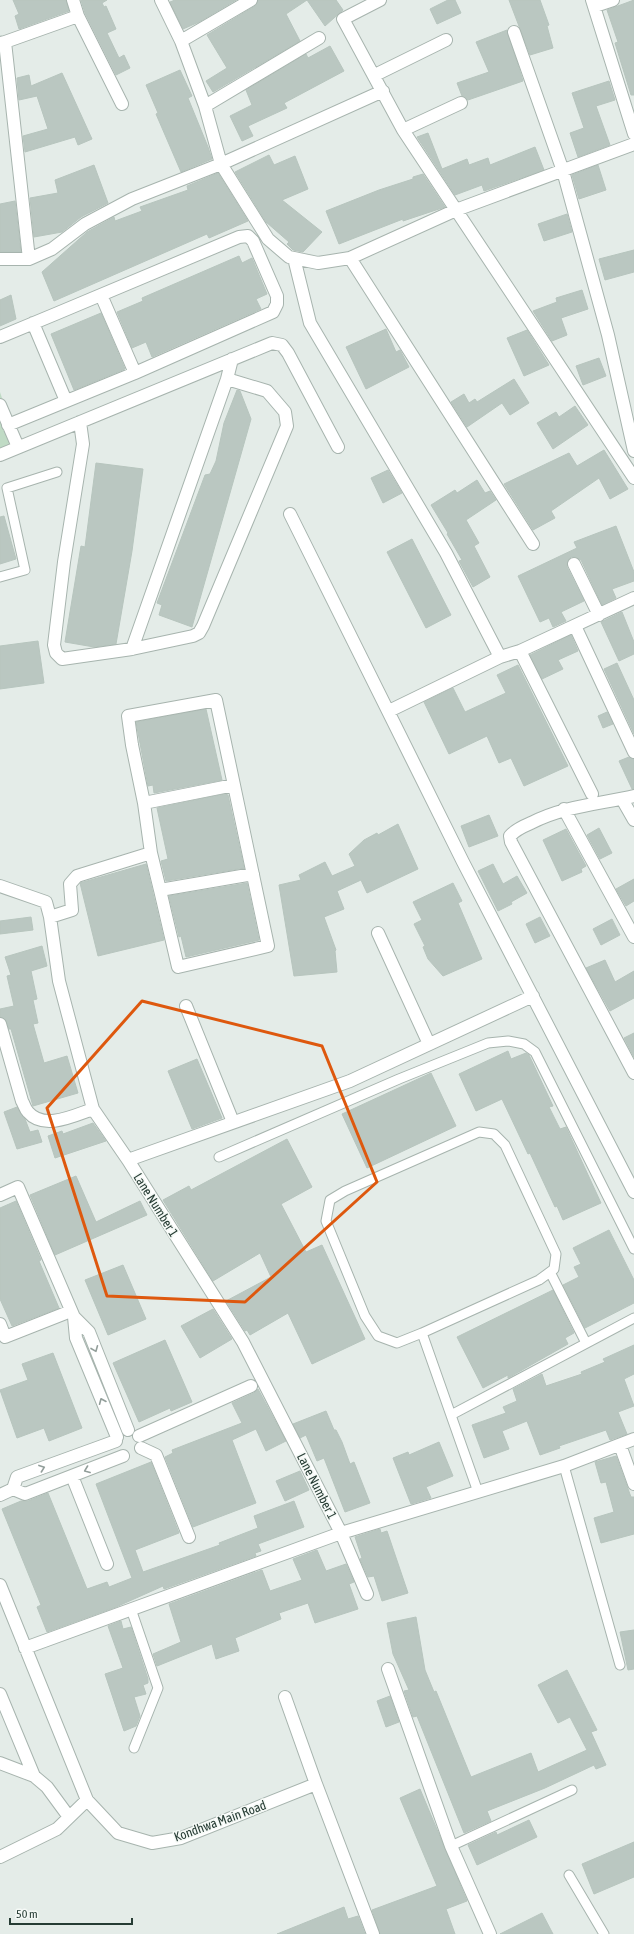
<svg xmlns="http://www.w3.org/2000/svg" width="634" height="1934" font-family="'Asap Condensed',sans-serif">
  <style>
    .green { fill: #c0dbc5 }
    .building { fill: #bac7c1; stroke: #b7c5be }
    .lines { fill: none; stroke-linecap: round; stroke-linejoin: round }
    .service-casing { stroke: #a7b4ae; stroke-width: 11 }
    .minor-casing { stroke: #a7b4ae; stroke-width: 14 }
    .service { stroke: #fff; stroke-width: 9 }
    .minor { stroke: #fff; stroke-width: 12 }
    .oneway { stroke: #929e9a }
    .marked { fill: none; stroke: #de580e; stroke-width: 3; stroke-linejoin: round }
    .labels { text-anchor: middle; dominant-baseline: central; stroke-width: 3; stroke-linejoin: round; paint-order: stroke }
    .street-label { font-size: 13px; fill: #263c34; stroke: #f5f9f6 }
  </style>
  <rect width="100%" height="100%" fill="#e4ece8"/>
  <path class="green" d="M0,392L18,447L0,455Z"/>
  <path class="building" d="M13,0H66L69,11L19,29L15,16L19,14Z
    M81,0H107L102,3L104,7L106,6L116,29L107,33L119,58L124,55L130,68L116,75L85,13Z
    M175,0H236L199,22L183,29L170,2Z
    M258,0H336L343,10L325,26L307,0L286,14L300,41L213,92L206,81L227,68L207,35L255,6Z
    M448,0H455L461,13L437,24L430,9Z
    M509,0H540L549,25L547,26L553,48L530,55Z
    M634,0V95H631L615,43L618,42L607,10Z
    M507,30L523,81L468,100L462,96L457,83L489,72L476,42Z
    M330,46L344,71L284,103L287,108L248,126L253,136L242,141L230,116L252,105L246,90L306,54L308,58Z
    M180,70L192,96L188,98L208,147L212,159L181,172L156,114L158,113L146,85Z
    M62,73L92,139L78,145L75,137L25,152L23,136L48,129L37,96L19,100L17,78L29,75L31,86Z
    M609,81L615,100L596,106L610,145L578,157L570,133L584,128L572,93Z
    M428,133L442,169L467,159L469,165L488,158L490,165L535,147L544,170L484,191L482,185L455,195L417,137Z
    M269,155L274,165L295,156L308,189L282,200L322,232L303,252L293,250L287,244L289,242L266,222L235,172Z
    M94,165L108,203L81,217L62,232L34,237L30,198L58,193L55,180Z
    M598,165L606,190L579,199L572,175Z
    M218,173L248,221L209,238L207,234L54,301L42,272L87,232L114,217L115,221L142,211L140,207L188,190L187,186Z
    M423,174L445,207L403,221V219L339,244L326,211L379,190L413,179V177Z
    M15,201L21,252H0V204Z
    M567,214L572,232L544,241L538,224Z
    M634,250V272L605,280L599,259Z
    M239,256L242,263L252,258L267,294L256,299L261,309L152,357L146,342L132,348L117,312L143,301L142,298Z
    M582,290L588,309L561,318L567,335L552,341L533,311L557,302L556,298Z
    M11,295L16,319L0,326V300Z
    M101,313L125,369L74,390L51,334Z
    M386,329L396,352L400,350L409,367L366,389L346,347Z
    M527,330L549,365L524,376L507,338Z
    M599,358L606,376L583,385L576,366Z
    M514,379L529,403L510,415L502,403L467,427L451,402L464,394L469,403L475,399L477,402Z
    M237,390L240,391L251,419L192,627L159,615L162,605L157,603L205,475L210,474L216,461L224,423Z
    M575,406L588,425L553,449L537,423L556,412L559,417Z
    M604,450L628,489L610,499L599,478L551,511L555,518L533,530L504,484L569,453L577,466Z
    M96,463L143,469L132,551L116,644L94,647L65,642L81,546L85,547Z
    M388,470L402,493L383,503L371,478Z
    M477,480L485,493L490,491L496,500L466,520L479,543L474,546L490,577L473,587L459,561L462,560L447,534L448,533L431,505L455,490L457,493Z
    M4,516L16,559L0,564V517Z
    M616,526L634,572V581L612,589L616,598L602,605L581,560L575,557H571L568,560L567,567L584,601L561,612L566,621L553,627L549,618L540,622L518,576L577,548L574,542Z
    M412,539L451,615L426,628L387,552Z
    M622,612L634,642V654L619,661L601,622Z
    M571,635L578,651L558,660L563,669L542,679L530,655Z
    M38,641L44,683L0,689V646Z
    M617,663L634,700V734L604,669Z
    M518,665L568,766L524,786L511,758L499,763L487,736L449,754L424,702L453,688L465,712L506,693L497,675Z
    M206,709L222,780L154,793L153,785L148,786L136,722Z
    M607,712L613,724L603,728L598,716Z
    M629,757L634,759V789H632L619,761Z
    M225,794L228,795L244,868L166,881L161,861L168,859L157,808Z
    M489,815L498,836L469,847L461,826Z
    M398,824L418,869L367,893L361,880L337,891L344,909L324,917L336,950L335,951L337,972L294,976L279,885L301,880L299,875L325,862L332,876L355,866L349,854L364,840L377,833L378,835Z
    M599,828L612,853L600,859L587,835Z
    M566,829L586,866L581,869L582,872L562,881L543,840Z
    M146,864L164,940L98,956L80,883Z
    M493,864L503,884L517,876L527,893L511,902L512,904L498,911L478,871Z
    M634,879V901L626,906L616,889Z
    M247,883L259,940L186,957L181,936L179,937L169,896Z
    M453,883L462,901L458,903L482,959L443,976L428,959L423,947L425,946L414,924L422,920L413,902Z
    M31,917L33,930L0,934V921Z
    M540,917L550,936L535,943L526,924Z
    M612,919L620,935L601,945L593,929Z
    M42,946L47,966L31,971L37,999L33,1000L38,1023L33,1024L44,1063L67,1056L78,1093L33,1106L11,1029H9L5,1019L0,1017V1009L14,1006L7,976L11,975L5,957Z
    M605,960L615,982L634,971V998L610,1011L586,968Z
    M634,1033V1057L624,1038Z
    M508,1051L511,1059L526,1053L529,1055L553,1106L549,1107L560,1129L566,1127L601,1203L563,1220L557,1206L555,1207L530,1153L528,1154L502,1099L476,1111L459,1074Z
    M197,1059L222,1118L192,1129L168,1071Z
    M431,1073L456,1126L367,1168L342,1114Z
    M17,1107L25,1119L30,1132L38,1130L42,1142L17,1149L4,1112Z
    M93,1123L106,1141L55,1158L48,1136L62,1131L63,1134Z
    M287,1139L312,1187L281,1204L306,1252L322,1245L365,1339L312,1364L288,1313L250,1335L247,1330L245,1331L226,1301L271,1277L260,1253L213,1281L163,1200L189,1186L191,1190Z
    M76,1176L96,1222L140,1201L147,1215L55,1255L30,1195Z
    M16,1201L41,1260L39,1261L59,1308L12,1326L0,1299V1208Z
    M609,1230L634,1280V1303L585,1328L563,1285L579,1277L574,1267L581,1264L573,1248Z
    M123,1265L146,1319L108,1335L85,1280Z
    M553,1290L574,1333L565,1338L568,1344L508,1378V1375L483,1388L457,1337Z
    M213,1309L232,1339L200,1358L181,1326Z
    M165,1340L192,1402L171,1411L170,1408L139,1422L113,1363Z
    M634,1345V1374L624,1379L634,1406L618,1412L627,1434L610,1440L606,1430L559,1446L560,1448L540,1455L527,1421L502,1431L509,1449L484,1458L472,1425L506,1413L503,1407L517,1401L513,1389L542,1374L546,1386L582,1374L581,1372L605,1362L603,1359Z
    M53,1353L82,1428L49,1441L44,1428L17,1438L0,1390L28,1380L22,1364Z
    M258,1389L286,1441L266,1451L256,1429L232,1440L256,1503L193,1527L165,1457L173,1453L172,1450L242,1423L232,1403L254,1393Z
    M326,1411L334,1430H336L342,1442L350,1464L354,1462L370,1503L345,1512L324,1458L317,1461L306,1435L300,1438L293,1424Z
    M439,1442L453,1476L426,1487L431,1498L411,1504L393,1458L408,1452L409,1455Z
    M616,1456L631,1497H634V1534L601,1543L594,1518L614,1512L606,1482L601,1483L595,1462Z
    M151,1462L179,1533L135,1550L143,1572L220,1545L219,1543L258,1528L254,1516L294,1501L304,1527L258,1544L261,1551L255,1553L256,1556L164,1589L163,1586L116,1607L47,1632L37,1607L41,1605L2,1509L21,1501H28L48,1493L87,1589L107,1582L109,1587L132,1578L96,1484Z
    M300,1471L309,1490L285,1501L276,1481Z
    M380,1529L381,1533L387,1531L408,1593L382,1601L374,1576L368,1577L360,1559L362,1558L355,1537Z
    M317,1550L326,1571L346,1564L354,1582L349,1584L358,1609L315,1623L308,1603L279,1613L281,1619L235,1638L239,1651L216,1659L212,1644L157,1666L153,1654L181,1642L169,1604L262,1570L270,1591L302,1580L293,1559Z
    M416,1617L425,1670L434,1692L436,1691L471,1777L531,1753L538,1772L587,1750L570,1717L558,1723L538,1685L567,1670L597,1730L591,1732L606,1765L596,1769L594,1765L545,1788L487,1811L491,1821L464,1833L417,1716L413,1717L404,1691L409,1690L393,1654L387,1623Z
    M121,1621L123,1629L131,1627L148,1679V1683L143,1685L146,1694L134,1697L140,1716L136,1726L124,1731L105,1674L123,1668L108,1626Z
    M634,1630V1669L628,1670L620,1632Z
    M390,1696L399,1722L386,1727L377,1701Z
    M420,1789L467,1901L446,1909L455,1934H380L372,1910L437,1886L400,1798Z
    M529,1820L537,1837L477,1865L468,1845L496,1832L497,1835Z
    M634,1842V1877L594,1894L582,1864Z
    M344,1907L348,1919L358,1916L365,1934H277Z
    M542,1913L553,1934H500Z"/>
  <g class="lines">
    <g class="service-casing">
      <path id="service" d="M0,577L25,570L7,488L57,472
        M219,1157L399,1079L488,1043L508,1041L524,1044L535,1052L634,1249
        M550,1272L586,1343
        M422,1333L539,1280L554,1269L556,1254L505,1145L494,1134L479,1132L345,1191L330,1200L326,1221L365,1316L378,1336L397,1343L422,1333L478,1492
        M451,1415L634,1318
        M564,1466L620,1665
        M131,1609L158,1688L134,1748
        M451,1846L572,1790
        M569,1875L604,1934"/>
    </g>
    <g class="minor-casing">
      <path id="minor" d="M161,0L181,41L205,106
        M380,0L343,19L403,130L634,478
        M592,0L634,134
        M595,6L613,0
        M78,16L122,104
        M514,32L563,171L608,335L634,451
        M319,38L205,106L221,164L268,239L289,257L318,263L350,258L456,210L634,144
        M181,41L251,0
        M5,42L78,16L73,0
        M0,43L5,42L29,259
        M375,75L446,40
        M403,130L461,103
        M294,258L310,323L446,553L500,657
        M350,258L533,544
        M0,259H29L52,249L85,224L132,199L221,164L383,91
        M33,323L66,401
        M0,337C80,304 160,270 239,237L248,236L253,241L277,296V304L273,312L135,373L101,295
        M0,405L18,447
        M80,422L83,444L64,562L54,645L56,653L62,659L132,649L193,636L199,633L203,626L287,426L285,412L267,391L227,379
        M8,425L135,373
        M0,455L272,343L282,345L288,353L338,447
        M290,514L463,862L634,1192
        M574,564L599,615
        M575,626L634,752
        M132,649L227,379L232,359
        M520,651L592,794
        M389,711L500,657L520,651L634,598
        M634,796C599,804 564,806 531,823C524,826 516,829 510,836L511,842L634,1073
        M622,799L634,820
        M144,803L234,785
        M564,809L634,937
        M151,853L160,890L253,874
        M0,886L46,902L50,917L59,981L93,1109L128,1160L243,1342L341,1533L367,1594
        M50,917L72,910L70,884L77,876L151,853L144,803L132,745L128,716L216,700L268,946L178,967L160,890
        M378,933L429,1044
        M186,1006L233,1122
        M0,1024L22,1101C24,1104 25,1109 28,1112C44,1131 75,1115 93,1109
        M128,1160L350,1081L533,996
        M0,1195L18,1187L74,1317L76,1338L117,1437
        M74,1317L89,1332L128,1430
        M0,1324L5,1337L71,1311
        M139,1436L251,1386
        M620,1445L634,1484
        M141,1448L156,1455L189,1537
        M72,1476L107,1564
        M13,1489L17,1477L116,1441
        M0,1495L13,1489L25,1494L123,1456
        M0,1585L87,1800L118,1833L152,1843L181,1838L316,1784L373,1934
        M25,1648L341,1533L564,1466L634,1439
        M388,1669L451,1846L490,1934
        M0,1694L34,1776L47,1787L69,1817
        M285,1697L316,1784
        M0,1763L34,1776
        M0,1857L57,1829L87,1800"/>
    </g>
    <use href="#service" class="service"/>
    <use href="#minor" class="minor"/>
  </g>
  <defs><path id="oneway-chevron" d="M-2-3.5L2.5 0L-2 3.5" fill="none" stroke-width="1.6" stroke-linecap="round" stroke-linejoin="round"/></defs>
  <g class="oneway">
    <use href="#oneway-chevron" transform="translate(95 1349) rotate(68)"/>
    <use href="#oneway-chevron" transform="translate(102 1401) rotate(-113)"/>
    <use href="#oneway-chevron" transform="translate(42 1468) rotate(-20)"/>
    <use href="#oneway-chevron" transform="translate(87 1470) rotate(159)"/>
  </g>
  <path class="marked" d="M142,1001L322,1046L377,1182L245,1302L107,1296L47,1108Z"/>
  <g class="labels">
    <g class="street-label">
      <text transform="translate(156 1205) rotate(58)">Lane Number 1</text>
      <text transform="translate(317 1486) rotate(63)">Lane Number 1</text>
      <text transform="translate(220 1821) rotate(-20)">Kondhwa Main Road</text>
    </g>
  </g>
  <path d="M10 1918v6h122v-6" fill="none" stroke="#263c34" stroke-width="2"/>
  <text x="16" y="1918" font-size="12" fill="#263c34" stroke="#f5f9f6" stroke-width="3" paint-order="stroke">50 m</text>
</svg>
